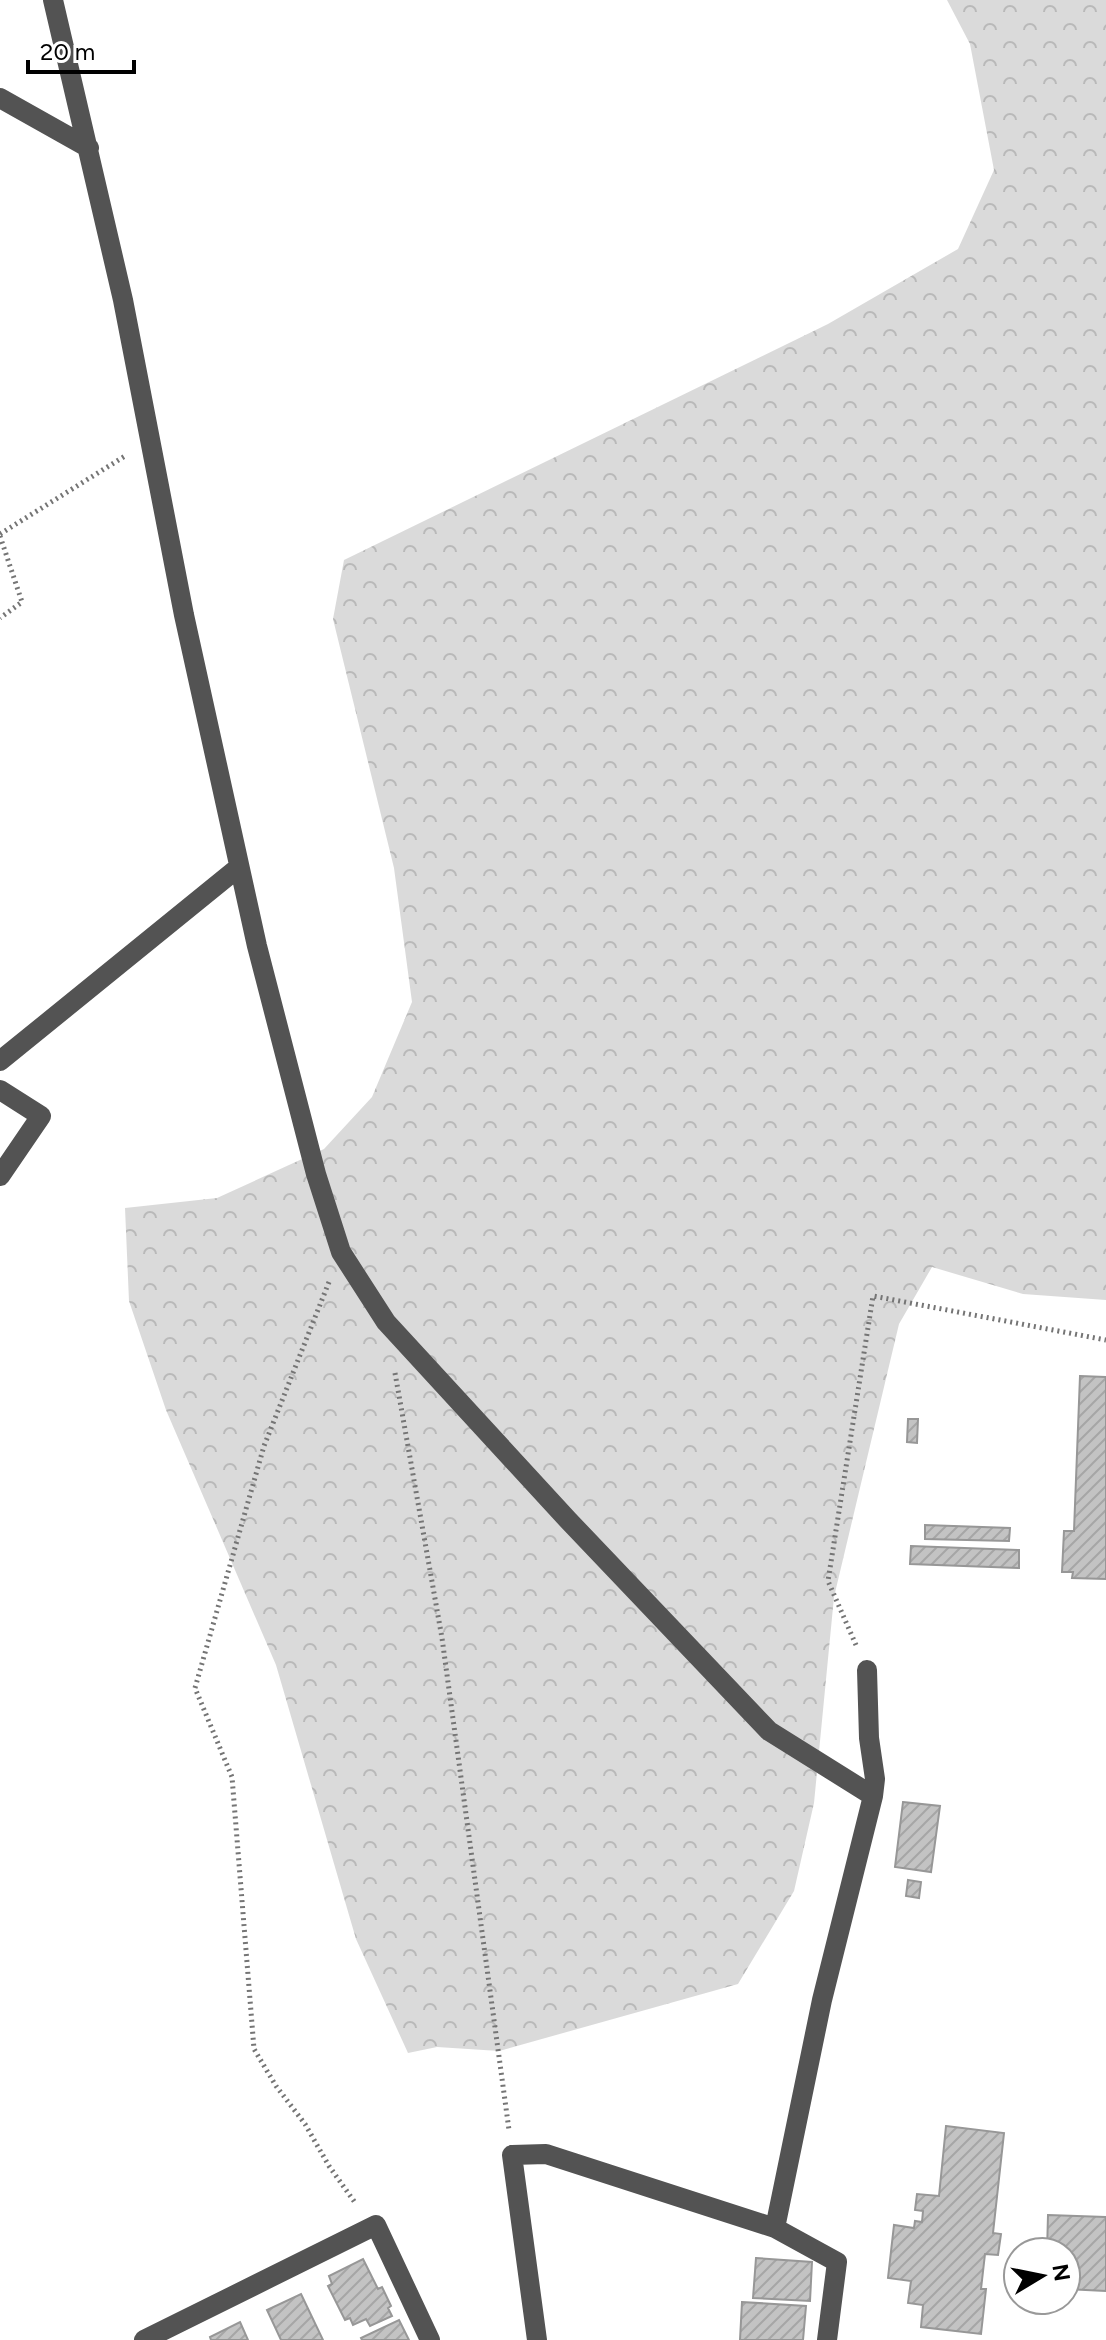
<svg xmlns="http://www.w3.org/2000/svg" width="1106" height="2340" font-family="Figtree,sans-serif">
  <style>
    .forest { fill: url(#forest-crowns) }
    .building { fill: url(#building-hatch); stroke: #979797; stroke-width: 2 }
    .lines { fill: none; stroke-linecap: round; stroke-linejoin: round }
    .path { stroke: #757575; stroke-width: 5; stroke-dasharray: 2 4; stroke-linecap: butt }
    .minor { stroke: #535353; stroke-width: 20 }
  </style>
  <defs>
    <pattern id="forest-crowns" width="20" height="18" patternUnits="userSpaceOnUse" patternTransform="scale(2)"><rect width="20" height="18" fill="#dadada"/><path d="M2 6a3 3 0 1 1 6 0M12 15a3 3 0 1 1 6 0" fill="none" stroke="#b9b9b9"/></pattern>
    <pattern id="building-hatch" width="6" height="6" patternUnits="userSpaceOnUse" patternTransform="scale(2)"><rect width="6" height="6" fill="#c3c3c3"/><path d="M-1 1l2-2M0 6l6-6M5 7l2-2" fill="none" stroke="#a6a6a6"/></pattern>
  </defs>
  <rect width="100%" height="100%" fill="#fff"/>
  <path class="forest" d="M947,0H1106V1300L1023,1294L932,1267L899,1324L834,1597L814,1803L794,1891L738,1984L499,2051L437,2047L408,2053L356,1939L276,1665L166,1410L129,1301L125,1208L217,1198L324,1149L372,1097L412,1002L394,868L333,619L344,560L828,324L958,249L994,170L970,44Z"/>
  <path class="building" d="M1080,1376L1106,1377V1579L1072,1578L1073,1572H1062L1064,1531H1074Z
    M908,1419H918L917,1443L907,1442Z
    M925,1525L1010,1528L1009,1541L925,1539Z
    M911,1546L1019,1550V1568L910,1564Z
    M903,1802L940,1806L931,1872L895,1867Z
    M908,1880L921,1882L919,1898L906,1896Z
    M946,2126L1004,2133L993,2233L1001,2234L998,2255L985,2254L981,2289H986L981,2334L921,2327L923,2305L908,2303L911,2281L888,2278L894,2225L914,2228L915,2221L922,2222L923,2211L915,2210L917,2194L939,2196Z
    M1048,2215L1106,2217V2291L1066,2289V2252H1047Z
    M756,2258L812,2262L810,2301L753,2298Z
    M363,2259L378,2289L382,2287L391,2306L388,2308L392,2316L370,2326L366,2319L353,2325L350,2318L345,2320L328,2286L332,2284L329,2276Z
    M301,2294L323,2340H281L267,2310Z
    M742,2302L806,2306L803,2340H740Z
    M399,2320L409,2340H362L361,2338Z
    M240,2322L248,2340H211L210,2337Z"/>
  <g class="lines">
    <path class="path" d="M0,534L125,456
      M0,536L22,602L0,618
      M329,1282L264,1446L195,1688L232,1777L254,2049L276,2086L305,2124L329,2166L356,2204
      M395,1373L442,1638L509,2130
      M856,1645L828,1581L873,1296L1106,1340"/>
    <path class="minor" d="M53,0L123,300L184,615L257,946L316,1174L341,1252L386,1322L568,1520L769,1731L873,1796L822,2000L775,2228
      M0,98L89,148
      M0,1061L239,867
      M0,1090L41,1116L0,1176
      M867,1670L869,1738L875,1779L873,1796
      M144,2340L376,2225L430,2340
      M537,2340L512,2155L546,2154L775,2228L837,2262L827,2340"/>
  </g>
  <g transform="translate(1042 2276) rotate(80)"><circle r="38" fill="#ffffff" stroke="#999999" stroke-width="2"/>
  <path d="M0-6L14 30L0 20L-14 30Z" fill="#000000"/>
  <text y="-12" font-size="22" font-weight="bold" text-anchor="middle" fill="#000000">N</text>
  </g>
  <path d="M28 60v12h106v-12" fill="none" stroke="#000000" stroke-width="4"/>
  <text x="40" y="60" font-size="24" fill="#000000" stroke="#ffffff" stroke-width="6" paint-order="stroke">20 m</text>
</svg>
